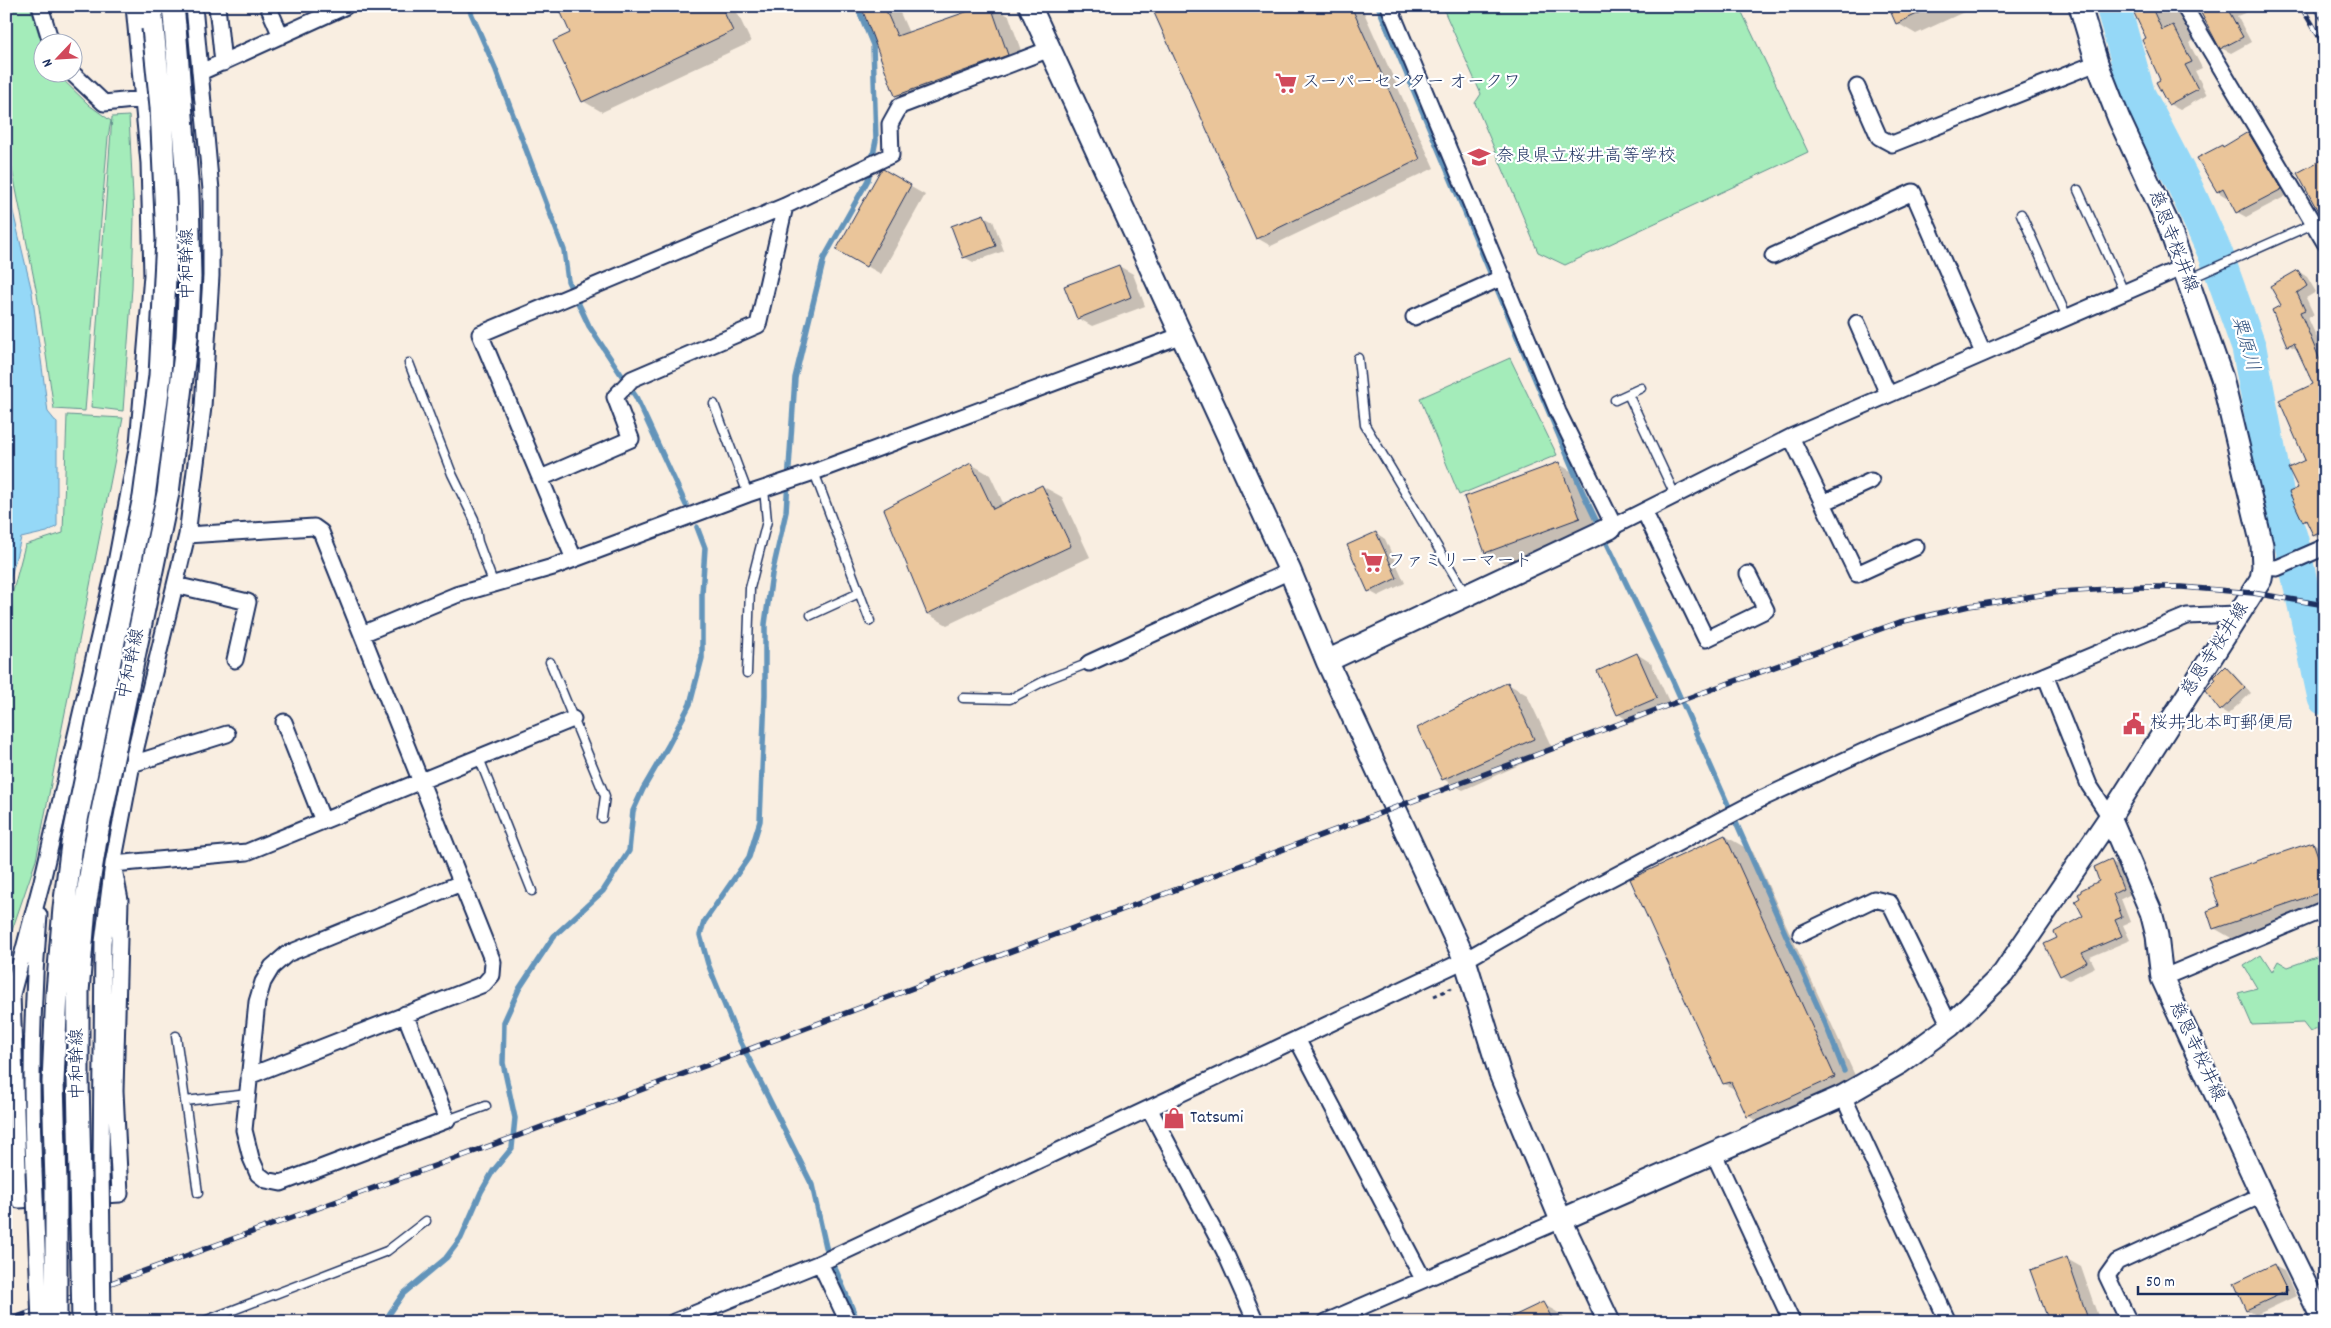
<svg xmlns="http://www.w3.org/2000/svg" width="2331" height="1328" font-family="Dekko,'Klee One',sans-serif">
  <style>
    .green { fill: #a4ecba; stroke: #608e8c }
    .water { fill: #95d8f7; stroke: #6494ba }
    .shadow { fill: #0003 }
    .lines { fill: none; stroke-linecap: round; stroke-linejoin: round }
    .stream { stroke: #6494ba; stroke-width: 5.5 }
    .river { stroke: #95d8f7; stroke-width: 35 }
    .building { fill: #eac59a; stroke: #1b2f5e }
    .lane-casing { stroke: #1b2f5e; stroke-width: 11 }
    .street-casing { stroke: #1b2f5e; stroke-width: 19 }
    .secondary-casing { stroke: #1b2f5e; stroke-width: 25 }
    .path { stroke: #1b2f5e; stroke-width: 3; stroke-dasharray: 4 4; stroke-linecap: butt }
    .lane { stroke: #fff; stroke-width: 8 }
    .street { stroke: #fff; stroke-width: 15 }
    .secondary { stroke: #fff; stroke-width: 21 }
    .rail-casing { stroke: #1b2f5e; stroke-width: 5.5 }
    .rail { stroke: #fff; stroke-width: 4; stroke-dasharray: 11; stroke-linecap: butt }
    .street-bridge-casing { stroke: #1b2f5e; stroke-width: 19; stroke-linecap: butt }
    .secondary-bridge-casing { stroke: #1b2f5e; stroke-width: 25; stroke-linecap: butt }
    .street-bridge { stroke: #fff; stroke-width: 15 }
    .secondary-bridge { stroke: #fff; stroke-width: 21 }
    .labels { text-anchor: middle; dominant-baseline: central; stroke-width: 4.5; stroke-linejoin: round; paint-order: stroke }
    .poi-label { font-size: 18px; fill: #1b2f5e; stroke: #fff; text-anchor: start }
    .street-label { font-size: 18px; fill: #1b2f5e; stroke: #fff }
    .water-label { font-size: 19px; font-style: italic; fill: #3a5984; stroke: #fff }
  </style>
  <rect width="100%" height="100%" fill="#f9eee1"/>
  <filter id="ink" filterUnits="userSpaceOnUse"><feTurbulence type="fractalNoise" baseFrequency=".02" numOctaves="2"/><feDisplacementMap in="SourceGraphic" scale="10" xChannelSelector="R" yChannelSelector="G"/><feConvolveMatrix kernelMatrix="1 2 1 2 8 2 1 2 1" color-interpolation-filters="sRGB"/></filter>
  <g filter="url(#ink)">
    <path class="green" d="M6,6H30L42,44V72L56,73L89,105L111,121L108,137L85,411L54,409L37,294L6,139Z
      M1442,6H1739L1808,152L1565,265L1538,252L1475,103L1481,94Z
      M129,116L134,217L132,288L123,411L91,407L112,117Z
      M1510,358L1557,455L1459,495L1420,398Z
      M67,415L123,418L36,860L6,948V618L25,545L63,533Z
      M2325,946V1026L2310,1032L2303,1023L2252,1025L2238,993L2257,988L2244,966L2261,955L2272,972L2278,961L2288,967L2319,956L2316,948Z"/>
    <path class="water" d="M6,182L32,292L48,412L57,423V526L47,532L21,538L6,596Z"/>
    <path class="shadow" d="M565,6H734L751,42L602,112L583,101L572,34Z
      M863,6H897L909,33L987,6H992L1009,16L1026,65L915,106L896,95Z
      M1152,6H1361L1434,168L1271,246L1257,238Z
      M1889,6H1977L1916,34L1897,23Z
      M2136,6H2179L2198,38L2189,43L2202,68L2195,71L2207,95L2180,110L2169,104Z
      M2199,6H2244L2247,12L2237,16L2251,42L2231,53L2221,48L2197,7Z
      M2248,134L2257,139L2290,194L2246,217L2237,212L2228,195L2226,197L2218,192L2224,148Z
      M883,171L925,195L881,274L838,250Z
      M984,216L993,221L1004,251L973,262L964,257Z
      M1119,266L1133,274L1145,306L1092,326L1078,318Z
      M2298,271L2307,277L2316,292L2306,298L2314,315L2308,318L2325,356V539L2323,540L2313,534L2309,524L2304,521L2300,488L2307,460L2314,385L2298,350L2288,345L2283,306Z
      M971,464L990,475L1004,505L1042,486L1062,497L1090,557L947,625L928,614Z
      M1559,464L1578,475L1598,529L1505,563L1486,552Z
      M1376,533L1385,539L1405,583L1378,596L1369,591Z
      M2325,566V581L2319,569Z
      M1637,654L1651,663L1671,706L1632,723L1618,714Z
      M2225,667L2232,672L2251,693L2228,714L2221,710L2218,681Z
      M1508,684L1527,695L1553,750L1463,790L1443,779Z
      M1725,836L1753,852L1863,1093L1777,1132L1748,1116L1736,1090L1723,1083Z
      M2313,843L2325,850V909L2233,939L2214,928L2221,907Z
      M2111,861L2119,866L2131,894L2121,899L2130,922L2123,925L2130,940L2090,957L2095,967L2069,980L2061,975L2058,939L2085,917Z
      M2067,1259L2081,1267L2100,1322H2050Z
      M2274,1266L2284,1271L2296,1296L2256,1315L2247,1310Z
      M1543,1304L1562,1315L1566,1322H1504Z"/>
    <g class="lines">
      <path class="stream" d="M468,6L496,70L564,250L568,281L589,326L636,397L686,505
        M857,6L873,45L876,140L868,180L824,258L795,378L786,512L772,574L765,624V695L760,821L749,857L704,922L700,935L708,964L736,1033L812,1185L826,1247L858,1322
        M1378,6L1583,493L1672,679L1826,1025L1844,1071
        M384,1322L403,1294L446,1258L461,1238L481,1192L493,1171L512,1148L515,1118L503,1063L504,1022L519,989L554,936L603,891L629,851L633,811L643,789L668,746L690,704L702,658V594L705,548L697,527"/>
      <path class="river" d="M2113,6L2138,95L2183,182L2216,255L2249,348L2276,491L2291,540L2325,698"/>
    </g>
    <path class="building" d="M558,6H721L733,31L582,102L553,41L570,33Z
      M861,6H884L897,36L983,6H991L1008,55L895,96Z
      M1151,6H1351L1420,159L1256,239Z
      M1888,6H1934L1896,24Z
      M2148,6H2151L2162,30L2173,25L2192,62L2185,65L2198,89L2168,105L2156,82L2160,80L2142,40L2146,38L2134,13Z
      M2209,6H2226L2243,37L2220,49L2200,11Z
      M2248,132L2282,189L2236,213L2223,188L2217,192L2197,158L2222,145L2223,147Z
      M2325,158V224L2297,173Z
      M883,169L911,185L866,267L836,250L880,171Z
      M984,214L996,246L963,258L951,226Z
      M1119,265L1131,297L1077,319L1064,286Z
      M2298,270L2307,286L2297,293L2305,310L2300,312L2325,372V529L2313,535L2306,520L2303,522L2289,492L2298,488L2288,468L2305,460L2279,400L2313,384L2294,343L2287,346L2272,310L2281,305L2270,286Z
      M1559,462L1580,518L1485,553L1464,497Z
      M971,463L993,509L1042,485L1071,546L927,614L884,509Z
      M1376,532L1397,578L1368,592L1347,545Z
      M1637,653L1657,698L1617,715L1597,671Z
      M2225,666L2245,688L2220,711L2205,691L2216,680L2214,677Z
      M1508,682L1534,739L1442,780L1417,728Z
      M1725,835L1835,1077L1747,1117L1731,1082L1723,1084L1630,879Z
      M2313,842L2325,876V891L2213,929L2207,911L2219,906L2209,877Z
      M2111,859L2123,889L2113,894L2122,917L2115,920L2122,936L2082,953L2087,962L2060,976L2044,944L2057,938L2054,932L2083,916L2075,901L2080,898L2078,894L2081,892V890L2099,881L2094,867Z
      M2067,1257L2089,1322H2049L2030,1270Z
      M2274,1264L2287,1291L2246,1310L2234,1283Z
      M1543,1302L1554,1322H1501Z"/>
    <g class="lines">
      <g class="lane-casing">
        <path id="lane" d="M2078,190L2124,292
          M2021,214L2067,317
          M2189,279L2313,224
          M1358,358L1365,425L1466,595
          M409,363L452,474L474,519L478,542L494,585
          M1628,394L1675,495
          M1615,400L1641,388
          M714,404L748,494
          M814,472L870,621
          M811,615L859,593
          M550,662L605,796L602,818
          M747,673L750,588L767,521L764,489
          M963,698L1010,699L1048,679L1089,663
          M479,758L532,891
          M176,1036L198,1193
          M185,1101L248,1094
          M447,1120L486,1106
          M202,1322L387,1251L426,1221"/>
      </g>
      <g class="street-casing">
        <path id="street" d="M40,6L51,42
          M134,6L149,163L152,275L138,444L115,568L42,881L12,994L19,1200L120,1194L115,1091L120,900L113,864L132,764L187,535L203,407L211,276V190L194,6
          M217,6L223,63
          M268,6L281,36
          M1389,6L1558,412L1614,526
          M2184,6L2325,243
          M71,72L104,103L143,99
          M201,72L346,6
          M1857,87L1879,137L1892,144L2097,63
          M1773,256L1913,192L1983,353
          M1414,317L1503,277
          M1857,323L1888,394
          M1791,437L1857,574L1916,547
          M541,478L631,439L615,397L632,379L758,325L785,206
          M1823,503L1871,481
          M1644,511L1706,639L1766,610L1748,574
          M1610,528L1791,437L2183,267
          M187,535L314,527L321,532L493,962L492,975L484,984L249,1076
          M574,559L480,334L785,206L891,155L890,124L900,106L1050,49
          M2263,567L2277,568L2325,547
          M175,585L248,602L235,660
          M362,634L456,595L553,567L748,494L814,472L1182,335
          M1089,663L1290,571
          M2045,675L2089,785L2110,817
          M284,722L323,821
          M132,764L227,734
          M1801,934L1874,899L1890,903L1950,1026
          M2162,978L2325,909
          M405,1014L447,1120L281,1183L266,1180L258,1174L251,1158L244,1130L257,1002L263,982L272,967L287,954L461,883
          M1297,1039L1423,1279
          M1843,1096L1948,1322
          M1150,1110L1224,1250L1256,1322
          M1714,1154L1792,1322
          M101,1168L103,942L113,864L247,852L573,719
          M34,1171C30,1085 32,1001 39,915
          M820,1263L848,1322
          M674,1322L820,1263L1465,960L1573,898L1763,798L1882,743L2187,616L2237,614
          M1326,1322L1561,1220
          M2129,1322L2107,1276L2117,1262L2262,1195"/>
      </g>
      <g class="secondary-casing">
        <path id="secondary" d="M151,6L153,28
          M173,6L175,26
          M1030,6L1290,571L1327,661L1610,528
          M1327,661L1465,960L1500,1074L1561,1220
          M2110,817L2151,912L2157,936L2162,978L2262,1195L2324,1322
          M1609,1322L1561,1220L1843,1096L1900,1063L1950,1026L2003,974L2110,817L2261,579L2263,567L2262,545L2222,378L2168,224L2119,119L2097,63L2080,6"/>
      </g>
      <path class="path" d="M1434,996L1452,988"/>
      <use href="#lane" class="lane"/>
      <use href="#street" class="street"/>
      <use href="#secondary" class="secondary"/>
      <g class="rail-casing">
        <path id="rail" d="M2301,6L2325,46
          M2315,6L2325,22
          M6,1321L520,1135L1696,695L1900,622L1969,606L2060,592L2141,587H2182L2253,593L2325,605"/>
      </g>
      <use href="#rail" class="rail"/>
      <g class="street-bridge-casing">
        <path id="street-bridge" d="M101,1168L103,1322
          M34,1171L40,1322"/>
      </g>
      <g class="secondary-bridge-casing">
        <path id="secondary-bridge" d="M56,1322V1183L53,1082L57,992L64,908L72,844L144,497L160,376L167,239L161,107L153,28
          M83,1322L78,1078V992L85,907L96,840L168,493L187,337L190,277L188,193L175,26"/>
      </g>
      <use href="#street-bridge" class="street-bridge"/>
      <use href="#secondary-bridge" class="secondary-bridge"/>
    </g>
  </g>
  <defs>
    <g id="supermarket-bare" transform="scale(1.725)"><path d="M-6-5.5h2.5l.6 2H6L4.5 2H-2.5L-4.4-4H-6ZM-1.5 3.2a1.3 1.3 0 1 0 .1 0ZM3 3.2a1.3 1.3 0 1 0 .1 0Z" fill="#d1495b" stroke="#fff" stroke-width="2.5" paint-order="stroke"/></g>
    <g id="school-bare" transform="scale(1.725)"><path d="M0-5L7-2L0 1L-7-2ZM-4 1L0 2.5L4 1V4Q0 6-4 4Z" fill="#d1495b" stroke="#fff" stroke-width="2.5" paint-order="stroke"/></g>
    <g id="civic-bare" transform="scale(1.725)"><path d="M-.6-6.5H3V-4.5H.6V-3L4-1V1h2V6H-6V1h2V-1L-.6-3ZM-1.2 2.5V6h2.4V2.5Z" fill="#d1495b" stroke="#fff" stroke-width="2.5" paint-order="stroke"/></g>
    <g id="shop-bare" transform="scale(1.725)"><path d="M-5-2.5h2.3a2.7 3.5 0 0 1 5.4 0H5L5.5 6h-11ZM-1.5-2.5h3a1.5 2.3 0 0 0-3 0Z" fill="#d1495b" stroke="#fff" stroke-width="2.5" paint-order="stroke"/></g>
  </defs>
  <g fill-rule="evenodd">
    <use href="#supermarket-bare" x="1286" y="83"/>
    <use href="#school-bare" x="1479" y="157"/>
    <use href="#supermarket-bare" x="1372" y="562"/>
    <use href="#civic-bare" x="2134" y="724"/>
    <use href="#shop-bare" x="1174" y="1118"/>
  </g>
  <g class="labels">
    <g class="poi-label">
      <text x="1302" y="83">スーパーセンター オークワ</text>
      <text x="1496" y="157">奈良県立桜井高等学校</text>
      <text x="1388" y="562">ファミリーマート</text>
      <text x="2150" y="724">桜井北本町郵便局</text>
      <text x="1190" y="1118">Tatsumi</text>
    </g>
    <g class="street-label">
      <text transform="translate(2172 242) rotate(69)">慈恩寺桜井線</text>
      <text transform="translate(188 264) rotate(-90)">中和幹線</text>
      <text transform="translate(2216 650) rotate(-57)">慈恩寺桜井線</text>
      <text transform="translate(132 664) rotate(-78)">中和幹線</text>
      <text transform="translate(2196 1052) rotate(65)">慈恩寺桜井線</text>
      <text transform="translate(78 1064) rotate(-90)">中和幹線</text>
    </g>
    <g class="water-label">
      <text transform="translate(2244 344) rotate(74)">粟原川</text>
    </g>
  </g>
  <rect width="2331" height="1328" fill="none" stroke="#fff" stroke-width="25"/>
  <rect x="12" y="12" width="2306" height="1303" fill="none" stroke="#1b2f5e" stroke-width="2" filter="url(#ink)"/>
  <g transform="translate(58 58) rotate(245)"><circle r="24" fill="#ffffff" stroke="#a4acbf"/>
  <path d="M0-4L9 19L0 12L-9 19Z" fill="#d1495b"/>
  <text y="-8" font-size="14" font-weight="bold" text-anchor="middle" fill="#1b2f5e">N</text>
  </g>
  <path d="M2138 1286v8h149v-8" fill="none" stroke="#1b2f5e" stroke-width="2.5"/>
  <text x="2146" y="1286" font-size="15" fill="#1b2f5e" stroke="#ffffff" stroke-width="4" paint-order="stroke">50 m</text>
</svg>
